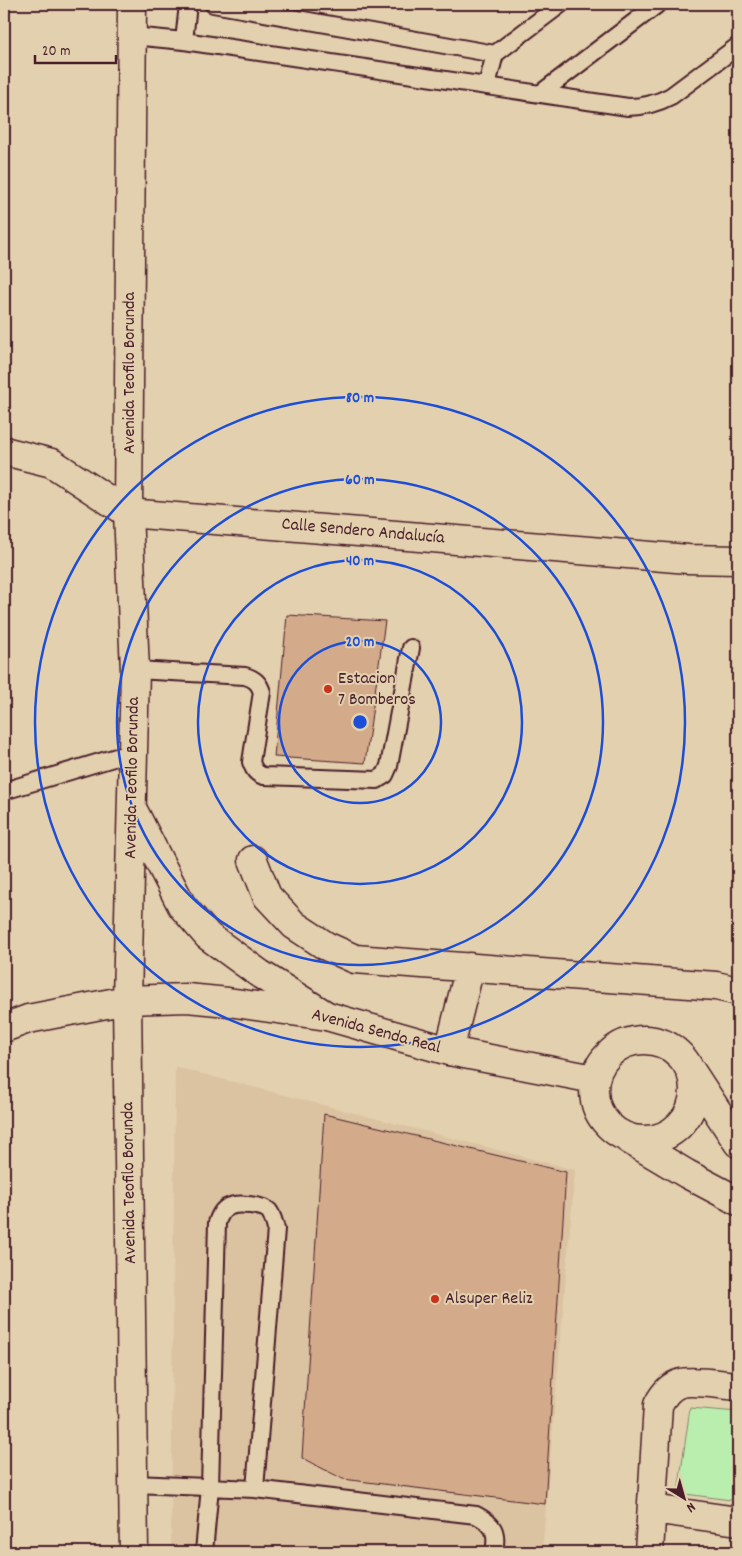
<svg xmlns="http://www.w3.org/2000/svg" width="742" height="1556" font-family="Dekko,sans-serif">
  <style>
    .built { fill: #dbc2a1 }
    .green { fill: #baeeae; stroke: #82866c }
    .building { fill: #d3ab8a; stroke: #4a1f2b }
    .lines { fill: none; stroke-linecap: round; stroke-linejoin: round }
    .service-casing { stroke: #4a1f2b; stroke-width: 20 }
    .minor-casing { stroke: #4a1f2b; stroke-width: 31 }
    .tertiary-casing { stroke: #4a1f2b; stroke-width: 31 }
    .primary-casing { stroke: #4a1f2b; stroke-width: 31 }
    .service { stroke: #e3d0ae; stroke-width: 16 }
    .minor { stroke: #e3d0ae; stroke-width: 28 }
    .tertiary { stroke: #e3d0ae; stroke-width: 28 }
    .primary { stroke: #e3d0ae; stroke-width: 28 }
    .ring { fill: none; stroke: #1d4ed8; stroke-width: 2.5 }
    .poi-dot { fill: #c8321e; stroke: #e3d0ae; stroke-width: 2 }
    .labels { text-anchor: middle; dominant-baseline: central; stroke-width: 4; stroke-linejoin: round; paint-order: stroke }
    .street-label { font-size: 18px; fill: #4a1f2b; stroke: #e3d0ae }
    .poi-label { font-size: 18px; fill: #4a1f2b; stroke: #e3d0ae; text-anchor: start }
    .centre { fill: #1d4ed8; stroke: #e3d0ae; stroke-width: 2.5 }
    .ring-label { font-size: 15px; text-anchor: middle; font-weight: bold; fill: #1d4ed8; stroke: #e3d0ae; stroke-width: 4; stroke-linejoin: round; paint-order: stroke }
  </style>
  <rect width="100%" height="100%" fill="#e3d0ae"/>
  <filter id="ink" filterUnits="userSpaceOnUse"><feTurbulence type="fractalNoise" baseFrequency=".02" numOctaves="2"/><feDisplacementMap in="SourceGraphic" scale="10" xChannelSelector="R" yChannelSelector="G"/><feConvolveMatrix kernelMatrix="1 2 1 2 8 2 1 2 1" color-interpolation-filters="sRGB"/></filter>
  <g filter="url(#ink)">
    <path class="built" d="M175,1067L575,1170L542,1552H171Z"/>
    <path class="green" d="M690,1408L738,1412V1501L678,1493Z"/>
    <path class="building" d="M287,615L385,621L365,763L274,757Z
      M324,1114L566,1172L545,1504L343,1479L302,1458Z"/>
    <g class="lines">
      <g class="service-casing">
        <path id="service" d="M213,4L495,54
          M132,36L184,41L628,107C644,107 656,104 671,96L738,46
          M184,41L188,4
          M487,85L495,54L561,4
          M541,93L658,4
          M135,670L245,676C255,679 259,683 262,692L251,762C254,770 256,774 264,776L377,780L385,775L389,766L411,648
          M4,791L133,752
          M134,1484L255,1489L276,1229C274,1223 273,1216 269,1211C263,1205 238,1203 231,1206C222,1208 219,1216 217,1223L210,1487L204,1552
          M255,1489L476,1515C494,1524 498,1532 494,1552"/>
      </g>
      <g class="minor-casing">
        <path id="minor" d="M4,451L52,463L128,513L688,559L738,560
          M253,860L267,896L294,925L326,946L355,959L716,986L738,991
          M449,1051L470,967
          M652,1509L738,1521
          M649,1552L658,1405C663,1395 670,1386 681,1383C694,1380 724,1385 738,1386"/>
      </g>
      <g class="tertiary-casing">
        <path id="tertiary" d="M127,1000L187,998L228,1002L327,1016L449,1051L594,1079
          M594 1090a50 50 0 1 1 100 0a50 50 0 1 1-100 0Z
          M691,1071L738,1143
          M628,1139L687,1174L738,1201"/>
      </g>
      <g class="primary-casing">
        <path id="primary" d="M132,4L128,513L135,670L127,1000L134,1552
          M133,810L182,906L208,936L260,974L327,1016
          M4,1028L28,1019L127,1000"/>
      </g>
      <use href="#service" class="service"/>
      <use href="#minor" class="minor"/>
      <use href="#tertiary" class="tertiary"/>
      <use href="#primary" class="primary"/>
    </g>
  </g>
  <g class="ring">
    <circle cx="360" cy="722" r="81"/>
    <circle cx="360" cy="722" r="162"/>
    <circle cx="360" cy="722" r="243"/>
    <circle cx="360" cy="722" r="325"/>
  </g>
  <g class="poi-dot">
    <circle cx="328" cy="689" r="5"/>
    <circle cx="435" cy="1299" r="5"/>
  </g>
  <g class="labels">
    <g class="street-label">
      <text transform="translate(130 373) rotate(-90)">Avenida Teofilo Borunda</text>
      <text transform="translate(363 532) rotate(5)">Calle Sendero Andalucía</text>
      <text transform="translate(133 778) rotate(-89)">Avenida Teofilo Borunda</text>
      <text transform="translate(376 1032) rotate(15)">Avenida Senda Real</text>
      <text transform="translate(130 1183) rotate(-91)">Avenida Teofilo Borunda</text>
    </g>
    <g class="poi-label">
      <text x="338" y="679">Estacion<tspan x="338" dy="21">7 Bomberos</tspan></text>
      <text x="445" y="1299">Alsuper Reliz</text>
    </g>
  </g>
  <circle cx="360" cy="722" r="8" class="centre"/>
  <g class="ring-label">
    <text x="360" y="402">80 m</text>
    <text x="360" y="484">60 m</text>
    <text x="360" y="565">40 m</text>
    <text x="360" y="646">20 m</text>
  </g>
  <rect width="742" height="1556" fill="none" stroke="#e3d0ae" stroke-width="20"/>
  <rect x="10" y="10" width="722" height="1536" fill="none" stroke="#4a1f2b" stroke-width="2" filter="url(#ink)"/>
  <g transform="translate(684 1498) rotate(143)" stroke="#e3d0ae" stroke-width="4" paint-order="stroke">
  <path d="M0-4L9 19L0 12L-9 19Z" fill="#4a1f2b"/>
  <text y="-8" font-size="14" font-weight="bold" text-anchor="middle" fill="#4a1f2b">N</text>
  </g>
  <path d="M35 55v8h81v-8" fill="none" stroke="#4a1f2b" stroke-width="2.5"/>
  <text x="42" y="55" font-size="15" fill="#4a1f2b" stroke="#e3d0ae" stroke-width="4" paint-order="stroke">20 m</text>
</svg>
